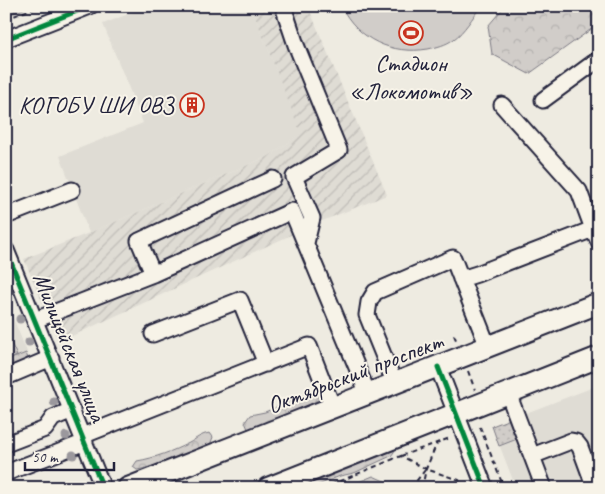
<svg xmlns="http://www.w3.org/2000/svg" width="605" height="494" font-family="Caveat,sans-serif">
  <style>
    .built { fill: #dfdcd4 }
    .industrial { fill: url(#industrial-furrows) }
    .grass { fill: url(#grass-dots); stroke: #7a7882 }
    .forest { fill: url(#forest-crowns); stroke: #7a7882 }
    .park { fill: url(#park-tufts); stroke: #7a7882 }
    .garden { fill: #d1cdc9; stroke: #7a7882 }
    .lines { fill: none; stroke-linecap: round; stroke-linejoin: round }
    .minor-casing { stroke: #22223b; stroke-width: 19 }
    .major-casing { stroke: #22223b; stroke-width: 24 }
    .path { stroke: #22223b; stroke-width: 2; stroke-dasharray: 5 4; stroke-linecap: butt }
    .minor { stroke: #f7f3e8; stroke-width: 15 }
    .major { stroke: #f7f3e8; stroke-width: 20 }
    .cycleway-casing { stroke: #f7f3e8; stroke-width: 8 }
    .cycleway { stroke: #00873e; stroke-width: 5 }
    .tree { fill: #9b989d }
    .labels { text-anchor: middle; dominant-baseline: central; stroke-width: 4; stroke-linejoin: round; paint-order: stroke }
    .poi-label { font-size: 24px; fill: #22223b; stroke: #f7f3e8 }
    .street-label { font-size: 24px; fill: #22223b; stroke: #f7f3e8 }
  </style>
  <defs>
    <pattern id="industrial-furrows" width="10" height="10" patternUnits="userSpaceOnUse" patternTransform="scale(1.25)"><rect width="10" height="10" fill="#dfdcd4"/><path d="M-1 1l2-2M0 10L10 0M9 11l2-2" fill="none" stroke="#bfbcb7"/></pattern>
    <pattern id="grass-dots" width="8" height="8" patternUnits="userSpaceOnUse" patternTransform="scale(1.25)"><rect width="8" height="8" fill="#d1cdc9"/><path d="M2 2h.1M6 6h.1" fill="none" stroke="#b3b0ae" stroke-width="1.8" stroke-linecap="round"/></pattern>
    <pattern id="forest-crowns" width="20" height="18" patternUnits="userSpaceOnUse" patternTransform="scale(1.25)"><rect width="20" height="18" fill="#d1cdc9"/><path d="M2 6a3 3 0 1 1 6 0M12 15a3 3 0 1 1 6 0" fill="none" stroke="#b3b0ae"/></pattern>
    <pattern id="park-tufts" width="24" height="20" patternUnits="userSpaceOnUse" patternTransform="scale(1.25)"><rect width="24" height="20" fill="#d1cdc9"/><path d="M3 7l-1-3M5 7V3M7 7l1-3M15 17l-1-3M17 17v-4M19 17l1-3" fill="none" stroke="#b3b0ae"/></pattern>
  </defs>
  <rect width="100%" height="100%" fill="#eeebe1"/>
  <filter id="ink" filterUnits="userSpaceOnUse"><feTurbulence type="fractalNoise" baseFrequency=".02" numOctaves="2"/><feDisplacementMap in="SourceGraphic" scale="10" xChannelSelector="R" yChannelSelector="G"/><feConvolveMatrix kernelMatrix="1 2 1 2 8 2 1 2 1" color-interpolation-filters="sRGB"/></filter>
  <g filter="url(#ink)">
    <path class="built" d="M149,6H251L302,134L269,156L89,233L60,156L143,123L103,24Z
      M6,301L27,352L6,361Z
      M599,385V488H516L492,426Z"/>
    <path class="industrial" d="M251,6H308L387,195L317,223L59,342L24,259L89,233L269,156L301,134Z"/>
    <path class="grass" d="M6,6H25L26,8L6,16Z
      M26,353L32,370L6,381V361Z
      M510,419L517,439L499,446L492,426Z"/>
    <path class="forest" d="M505,6H599L597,25L529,74L492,54L488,26Z
      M6,332L17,356L6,361Z
      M317,390L321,392L322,398L285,417L273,420L260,427L248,429L245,422L250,415L265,412Z
      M210,433L213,437L210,445C201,449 193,451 183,455C167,461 154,467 137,470L133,467L137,461C155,458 173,451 189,443C196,439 201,434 210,433Z
      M395,447L394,452L391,456L354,473L340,476L311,488H281Z"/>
    <path class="park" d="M373,476L400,488H344Z"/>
    <path class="garden" d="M341,6H481C473,17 464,32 454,39C446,45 437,47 428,49C392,55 358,40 341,6Z"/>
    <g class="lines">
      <g class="minor-casing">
        <path id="minor" d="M283,6L296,45L339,150L294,177L312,218L306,243
          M6,39L90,6
          M543,100L599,59
          M502,105L579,191L593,229
          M6,216L72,190
          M6,250L103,488
          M153,274L139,241L273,179
          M461,279L477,274L593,229L599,242
          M35,320L153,274L292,211L368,394
          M153,334L240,300L266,364
          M438,367L485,488
          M6,377L51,358
          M395,384L367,315L369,302L375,292L453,258L488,347
          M508,393L544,488
          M82,436L309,346L333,408
          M6,444L45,429L53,418L72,410
          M532,456L571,441L576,442L580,447L595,488
          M6,473L85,442"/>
      </g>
      <g class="major-casing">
        <path id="major" d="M128,488L599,303
          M268,488L599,357"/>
      </g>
      <path class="path" d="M6,19L39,6
        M454,335L457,342
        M468,371L475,390
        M6,395L8,400H6
        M480,427L504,488
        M401,456L450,438
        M323,488L401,456L426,469L459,480L462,488
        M411,488L425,470
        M422,488L426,469L437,443"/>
      <use href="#minor" class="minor"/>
      <use href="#major" class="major"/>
      <g class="cycleway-casing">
        <path id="cycleway" d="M6,39L90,6
          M6,250L103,488
          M438,367L485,488"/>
      </g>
      <use href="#cycleway" class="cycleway"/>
    </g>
    <g class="tree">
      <circle cx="20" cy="319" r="4.5"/>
      <circle cx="29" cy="342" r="4.5"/>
      <circle cx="54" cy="402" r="4.5"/>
      <circle cx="66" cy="436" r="4.5"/>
      <circle cx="73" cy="455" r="4.5"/>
    </g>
  </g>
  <defs>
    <g id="stadium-ring" transform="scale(1.25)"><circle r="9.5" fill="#f7f3e8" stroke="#c8321e" stroke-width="1.5"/><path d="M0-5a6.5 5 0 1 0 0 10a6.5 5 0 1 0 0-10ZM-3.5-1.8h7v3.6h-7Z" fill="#c8321e"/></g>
    <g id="building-ring" transform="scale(1.25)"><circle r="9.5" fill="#f7f3e8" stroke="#c8321e" stroke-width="1.5"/><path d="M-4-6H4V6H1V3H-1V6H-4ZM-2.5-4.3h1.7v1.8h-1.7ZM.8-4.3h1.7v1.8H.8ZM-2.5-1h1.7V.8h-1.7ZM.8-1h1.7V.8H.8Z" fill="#c8321e"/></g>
  </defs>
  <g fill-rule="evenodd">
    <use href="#stadium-ring" x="411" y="33"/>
    <use href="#building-ring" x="192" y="105"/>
  </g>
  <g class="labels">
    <g class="poi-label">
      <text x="411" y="63">Cтадион<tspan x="411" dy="28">«Локомотив»</tspan></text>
      <text x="174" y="105" text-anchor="end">КОГОБУ ШИ ОВЗ</text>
    </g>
    <g class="street-label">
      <text transform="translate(70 347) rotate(68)">Милицейская улица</text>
      <text transform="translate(355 373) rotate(-21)">Октябрьский проспект</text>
    </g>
  </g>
  <rect width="605" height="494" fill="none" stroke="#f7f3e8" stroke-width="25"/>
  <rect x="12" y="12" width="580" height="469" fill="none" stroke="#22223b" stroke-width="2" filter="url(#ink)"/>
  <path d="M25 462v8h89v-8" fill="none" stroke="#22223b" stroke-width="2.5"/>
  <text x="32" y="462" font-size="15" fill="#22223b" stroke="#f7f3e8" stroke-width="4" paint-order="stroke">50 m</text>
</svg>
